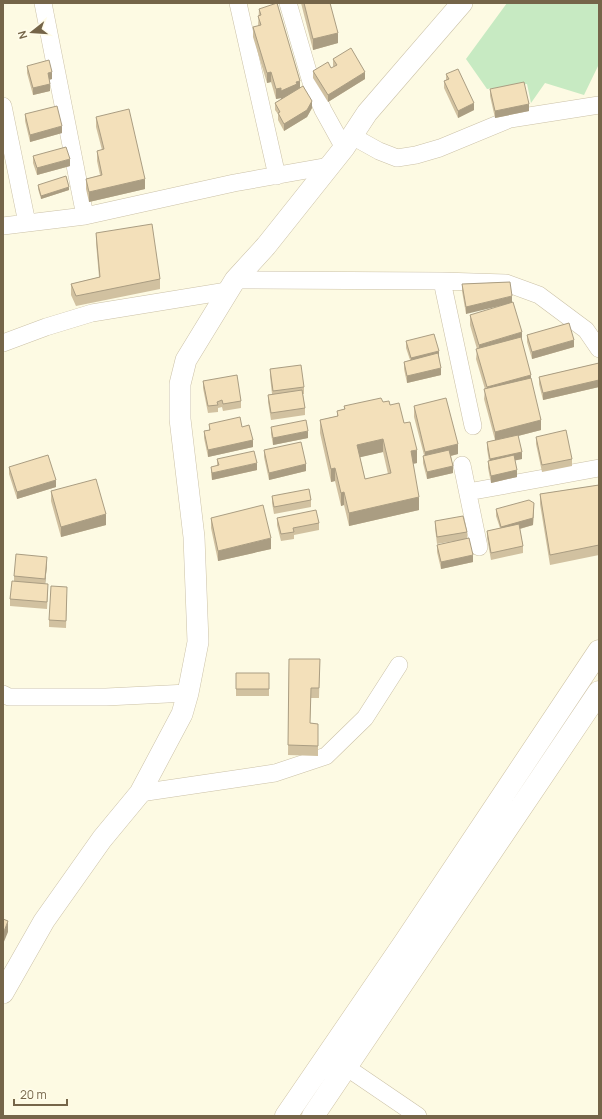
<svg xmlns="http://www.w3.org/2000/svg" width="602" height="1119" font-family="Manrope,sans-serif">
  <style>
    .green { fill: #c7eac2 }
    .lines { fill: none; stroke-linecap: round; stroke-linejoin: round }
    .minor-casing { stroke: #cbc1a7; stroke-width: 18 }
    .tertiary-casing { stroke: #cbc1a7; stroke-width: 22 }
    .secondary-casing { stroke: #cfc3a5; stroke-width: 23 }
    .minor { stroke: #fff; stroke-width: 17 }
    .tertiary { stroke: #fff; stroke-width: 21 }
    .secondary { stroke: #fff; stroke-width: 22 }
    .wall { fill: #d1c1a0; fill-rule: evenodd }
    .shaded-wall { fill: #aa9d82 }
    .building { fill: #f3e0ba; stroke: #aa9d82; fill-rule: evenodd }
  </style>
  <rect width="100%" height="100%" fill="#fdfae3"/>
  <path class="green" d="M507,3H599V64L584,95L545,83L531,103L527,84L487,89L466,59Z"/>
  <g class="lines">
    <g class="minor-casing">
      <path id="minor" d="M43,3L85,216
        M238,3L277,176
        M288,3L311,82L323,110L344,148
        M3,106L27,223
        M352,136L379,151L397,158L416,155L440,148L510,119L599,105
        M3,226L85,216L234,183L329,166
        M235,280L442,281L506,283L539,295L586,330L599,349
        M442,281L473,426
        M3,343L46,327L92,313L227,291
        M462,465L479,547
        M468,492L599,468
        M3,694L9,697H106L188,693
        M140,793L275,773L326,756L365,718L399,665
        M346,1067L418,1116"/>
    </g>
    <g class="tertiary-casing">
      <path id="tertiary" d="M3,993L44,921L102,839L140,793L182,714L188,693L198,642L194,537L180,419V384L186,360L235,280L266,246L344,148L367,113L462,3"/>
    </g>
    <g class="secondary-casing">
      <path id="secondary" d="M286,1116L405,942L599,651
        M313,1116L599,692"/>
    </g>
    <use href="#minor" class="minor"/>
    <use href="#tertiary" class="tertiary"/>
    <use href="#secondary" class="secondary"/>
  </g>
  <path class="wall" d="M301,3H330L338,43L313,50Z
    M259,9L300,87L312,108L307,117L284,131L278,120V114L275,110V103L281,99V98L276,99L271,82L267,83L253,37V27L258,26Z
    M333,59L365,79L328,102L313,78V71L331,68L334,67L333,66Z
    M27,66L52,79L49,80L50,91L33,95L27,73Z
    M446,74L474,110L458,118L444,88V81L446,80Z
    M490,89L529,111L495,118L490,96Z
    M25,114L62,133L30,142L25,121Z
    M96,117L145,189L89,202L86,189V179L100,175L97,161V151L102,150L96,127Z
    M33,156L70,166L37,175L33,163Z
    M38,185L69,190L41,199L38,189Z
    M96,233L160,279V289L76,306L71,295V284L99,277L96,243Z
    M510,282L466,314L462,291V284Z
    M470,315L522,341L531,379L541,430L518,436L522,459L515,460L517,477L491,483L488,468V461H489L487,449V442L495,440L484,399L485,389L476,359L477,349L470,325Z
    M527,335L574,347L532,359L527,342Z
    M406,341L439,357L441,375L407,383L404,369V362L410,360L406,348Z
    M599,363V387L543,400L539,384V377Z
    M270,369L304,387V394H303L305,408V415L271,420L268,402V395L272,394L270,376Z
    M203,381L241,401V408L223,411L222,407L218,408V412L208,413L203,388Z
    M383,402L390,405L404,423L417,463L413,464L419,510L349,526L344,505L341,506L335,481L331,482L320,433V420L337,416V411L344,409V406ZM383,452L388,474L365,479L360,457Z
    M414,406L458,454L451,456L453,473L427,479L423,463V456L424,455L414,417Z
    M209,424L242,427L253,447L208,457L204,438V431L209,430Z
    M271,427L308,438L273,445L271,434Z
    M536,437L572,459V466L542,472L536,444Z
    M264,450L306,471L269,480L264,457Z
    M217,459L257,470L212,480L211,474V467L217,466Z
    M9,467L56,487L17,499L9,474Z
    M599,485V555L550,565L540,504V494Z
    M51,491L106,525L61,537L51,501Z
    M272,496L311,500V507L274,514L272,503Z
    M496,509L534,510L533,525L520,529L523,546V553L491,560L487,538V531L500,528L496,516Z
    M211,518L271,549L218,561L211,528Z
    M277,518L319,523V530L294,535V539L281,541L277,525Z
    M435,521L467,532V538L473,562L441,569L437,552V545L454,541L437,544L435,528Z
    M47,564L45,584L48,591L47,609L10,606V599L14,582V576Z
    M67,594L66,628L49,627V620Z
    M289,659H320L319,698H311L310,723L318,724V756L288,755Z
    M236,673H269V696H236Z"/>
  <path class="shaded-wall" d="M338,33V43L313,50V39Z
    M52,72V79L48,80V73Z
    M271,72V82L267,83V73Z
    M365,72V79L328,102V95Z
    M300,81V91L281,101V91L296,82Z
    M50,84V91L33,95V88Z
    M281,88V98L276,99V89Z
    M312,101V108L307,117L284,131V124Z
    M474,103V110L458,118V111Z
    M529,104V111L495,118V111Z
    M62,126V133L30,142V135Z
    M70,159V166L37,175V168Z
    M145,179V189L89,202V192Z
    M69,187V190L41,199V196Z
    M512,296V303L466,314V307Z
    M522,332V343L479,355V345Z
    M574,340V347L532,359V352Z
    M439,351V358L411,365V358Z
    M441,368V375L407,383V376Z
    M531,375V385L487,397V387Z
    M599,380V387L543,400V393Z
    M541,420V430L495,442V432Z
    M308,431V438L273,445V438Z
    M383,439V452L357,458V445Z
    M253,440V447L208,457V450Z
    M458,444V454L425,462V452Z
    M417,450V463L411,464V451Z
    M522,452V459L490,466V459Z
    M257,463V470L212,480V473Z
    M306,464V471L269,480V473Z
    M453,466V473L427,479V472Z
    M335,468V481L331,482V469Z
    M517,470V477L491,483V476Z
    M56,480V487L17,499V492Z
    M344,492V505L341,506V493Z
    M419,497V510L349,526V513Z
    M534,503L533,525L501,534V527Z
    M106,514V525L61,537V527Z
    M271,538V549L218,561V551Z
    M473,555V562L441,569V562Z
    M47,557V564L45,586V579Z
    M8,921V932L3,944V934Z"/>
  <path class="building" d="M277,3L300,81L296,82L297,84L281,91V88L276,89L271,72L267,73L253,27L261,25L258,16L261,15L259,9Z
    M304,3H330L338,33L313,39Z
    M351,48L365,72L328,95L313,71L328,62L331,68L337,65L333,59Z
    M49,60L52,72L48,73L50,84L33,88L27,66Z
    M458,69L474,103L458,111L444,81L449,79L446,74Z
    M524,82L529,104L495,111L490,89Z
    M303,86L312,101L307,110L284,124L278,113L280,112L275,103Z
    M57,106L62,126L30,135L25,114Z
    M129,109L145,179L89,192L86,179L102,175L97,151L104,149L96,117Z
    M66,147L70,159L37,168L33,156Z
    M66,176L69,187L41,196L38,185Z
    M152,224L160,279L76,296L71,284L100,277L96,233Z
    M510,282L512,296L466,307L462,284Z
    M513,302L522,332L479,345L470,315Z
    M569,323L574,340L532,352L527,335Z
    M434,334L439,351L411,358L406,341Z
    M521,337L531,375L487,387L476,349Z
    M438,353L441,368L407,376L404,362Z
    M599,363V380L543,393L539,377Z
    M301,365L304,387L273,391L270,369Z
    M237,375L241,401L223,404L222,400L217,402L218,405L208,406L203,381Z
    M531,378L541,420L495,432L484,389Z
    M302,390L305,408L271,413L268,395Z
    M381,398L383,402L389,401L390,405L399,403L404,423L410,422L417,450L411,451L419,497L349,513L344,492L341,493L335,468L331,469L320,420L338,416L337,411L345,409L344,406ZM383,439L391,473L365,479L357,445Z
    M446,398L458,444L425,452L414,406Z
    M240,417L242,427L249,425L253,440L208,450L204,431L210,430L209,424Z
    M306,420L308,431L273,438L271,427Z
    M566,430L572,459L542,465L536,437Z
    M518,435L522,452L490,459L487,442Z
    M301,442L306,464L269,473L264,450Z
    M449,450L453,466L427,472L423,456Z
    M254,451L257,463L212,473L211,467L219,465L217,459Z
    M48,455L56,480L17,492L9,467Z
    M514,455L517,470L491,476L488,461Z
    M96,479L106,514L61,527L51,491Z
    M599,485V545L550,555L540,494Z
    M309,489L311,500L274,507L272,496Z
    M529,500L534,503L533,518L501,527L496,509Z
    M263,505L271,538L218,551L211,518Z
    M316,510L319,523L293,528L294,532L281,534L277,518Z
    M463,516L467,532L437,537L435,521Z
    M519,524L523,546L491,553L487,531Z
    M469,538L473,555L441,562L437,545Z
    M16,554L47,557L45,579L14,576Z
    M12,581L48,584L47,602L10,599Z
    M51,586L67,587L66,621L49,620Z
    M289,659H320L319,688H311L310,723L318,724V746L288,745Z
    M236,673H269V689H236Z
    M3,919L8,921L3,934Z"/>
  <rect width="602" height="1119" fill="none" stroke="#756549" stroke-width="8"/>
  <g transform="translate(32 32) rotate(253)" stroke="#fffcea" stroke-width="3" paint-order="stroke">
  <path d="M0-3L7 15L0 10L-7 15Z" fill="#756549"/>
  <text y="-6" font-size="11" font-weight="bold" text-anchor="middle" fill="#756549">N</text>
  </g>
  <path d="M14 1099v6h53v-6" fill="none" stroke="#756549" stroke-width="2"/>
  <text x="20" y="1099" font-size="12" fill="#756549" stroke="#fffcea" stroke-width="3" paint-order="stroke">20 m</text>
</svg>
